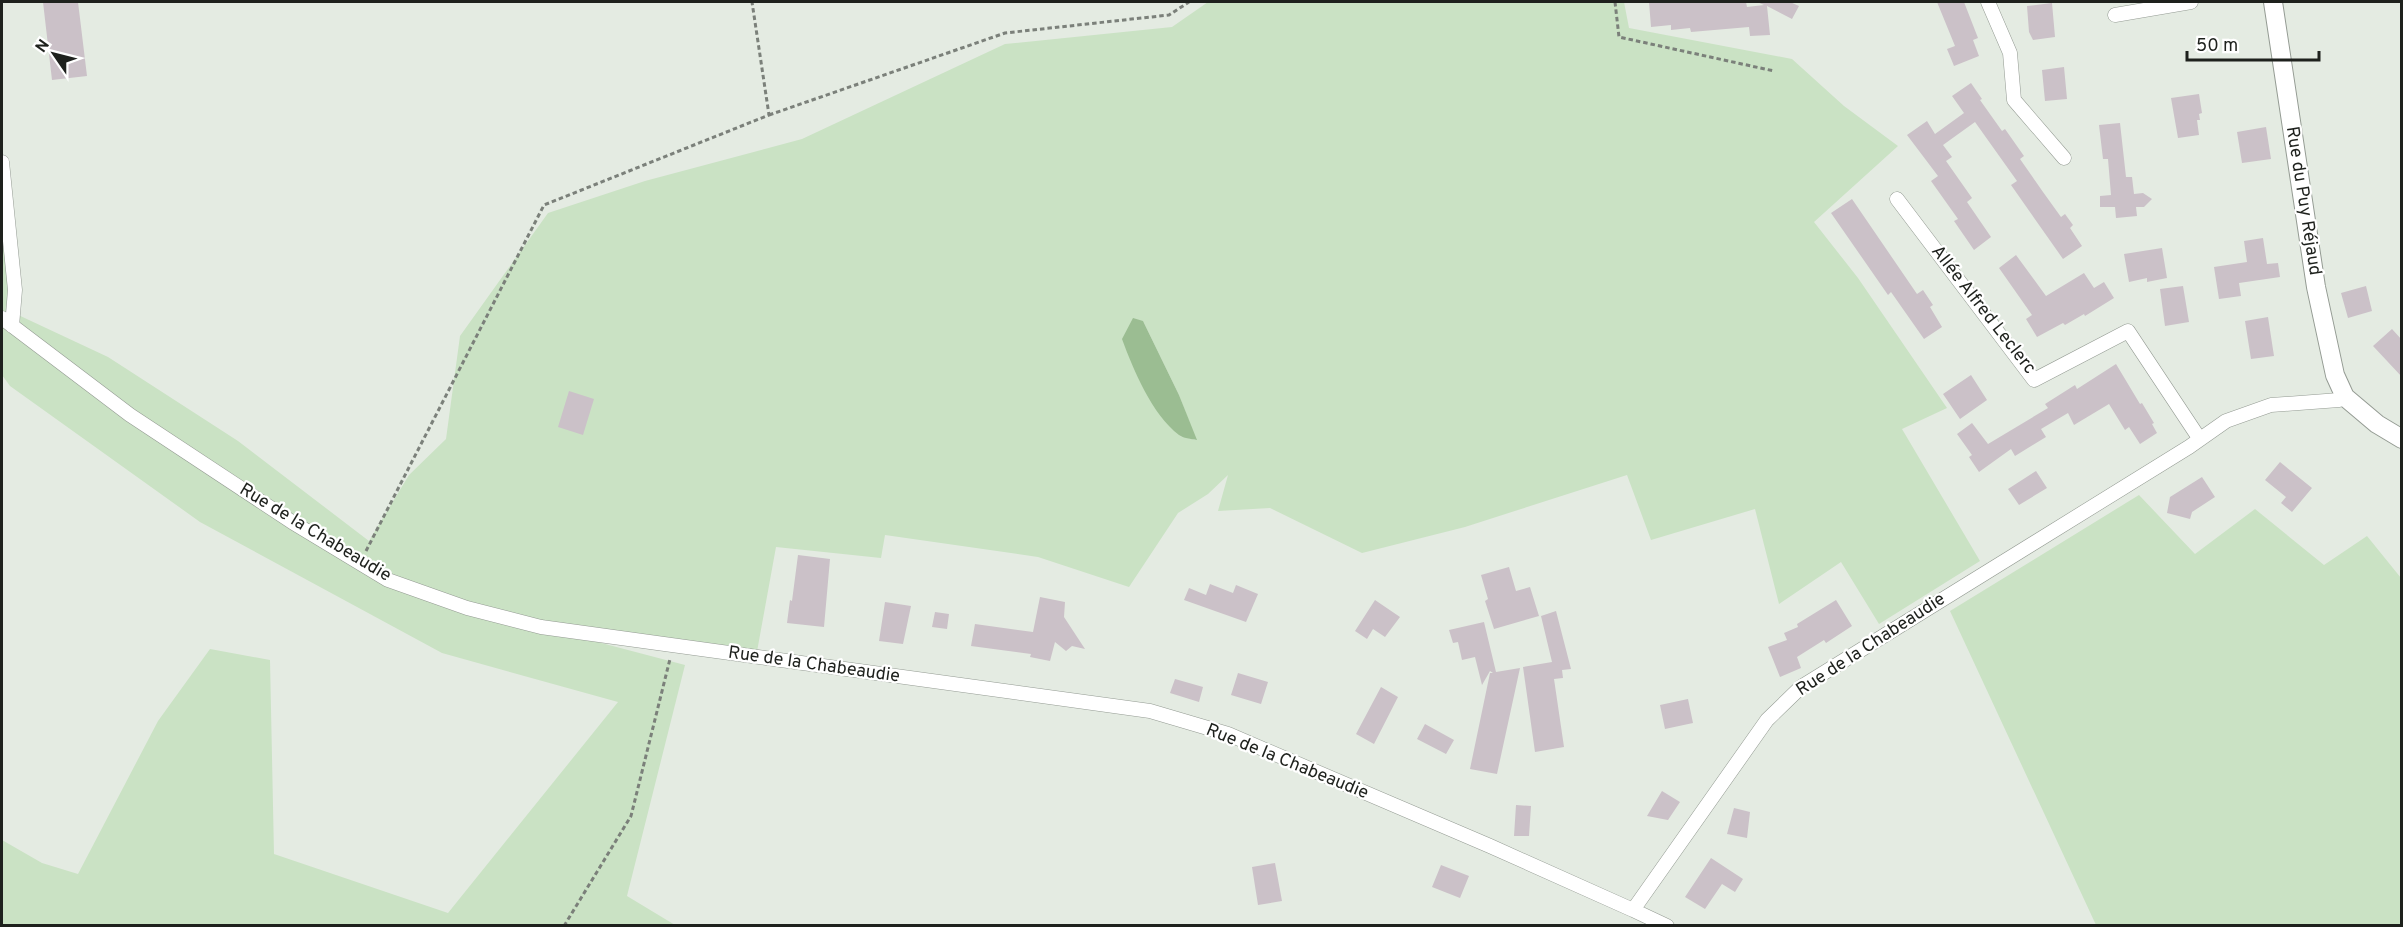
<svg xmlns="http://www.w3.org/2000/svg" width="2403" height="927" font-family="Overpass,sans-serif">
  <style>
    .green { fill: #cae2c4; fill-rule: evenodd }
    .water { fill: #9bbd92 }
    .building { fill: #cbc1c8 }
    .lines { fill: none; stroke-linecap: round; stroke-linejoin: round }
    .minor-casing { stroke: #949b93; stroke-width: 15 }
    .tertiary-casing { stroke: #949b93; stroke-width: 20 }
    .path { stroke: #7b807a; stroke-width: 3; stroke-dasharray: 4.5 3; stroke-linecap: butt }
    .minor { stroke: #fff; stroke-width: 14 }
    .tertiary { stroke: #fff; stroke-width: 18 }
    .labels { text-anchor: middle; dominant-baseline: central; stroke-width: 4.5; stroke-linejoin: round; paint-order: stroke }
    .street-label { font-size: 18px; fill: #1e211d; stroke: #fff }
  </style>
  <rect width="100%" height="100%" fill="#e4ebe2"/>
  <path class="green" d="M1208,2H1624L1629,28L1792,59L1844,106L1898,146L1814,222L1858,278L1947,408L1902,429L1980,561L1879,624L1841,562L1779,604L1755,509L1651,540L1627,475L1465,527L1362,553L1270,508L1218,511L1228,475L1208,494L1178,513L1129,587L1038,557L885,535L881,558L776,547L756,657L548,629L685,665L627,896L675,925H2V840L42,863L78,874L158,721L210,649L270,660L274,854L448,913L618,702L442,653L200,522L10,386L2,375V162L14,313L108,357L238,441L369,541L409,475L446,439L460,336L548,213L645,181L802,139L1005,44L1172,27ZM1143,321L1179,395L1196,440L1180,436Z
    M2139,495L2195,554L2255,509L2324,565L2367,536L2401,578V925H2096L1950,611Z"/>
  <path class="water" d="M1133,318L1143,321L1179,395L1197,440C1191,439 1183,438 1179,435C1152,415 1133,369 1122,339Z"/>
  <path class="building" d="M43,2H78L87,76L52,80Z
    M1649,2H1746L1747,7L1764,5L1757,2H1790L1799,6L1792,19L1767,6L1770,35L1750,36L1749,27L1691,32L1690,28L1671,30V25L1651,27Z
    M1937,2H1964L1978,38L1973,40L1979,56L1954,66L1947,49L1955,46Z
    M2052,3L2055,37L2033,40L2029,32L2027,6Z
    M2064,67L2067,99L2045,101L2042,70Z
    M1971,83L1982,99L1980,100L2002,131L2005,129L2024,156L2020,159L2043,192L2061,217L2065,214L2073,225L2070,228L2082,246L2063,259L2011,185L2017,181L1975,122L1943,145L1952,157L1946,161L1972,198L1967,202L1991,237L1974,250L1954,221L1958,219L1931,181L1938,176L1907,135L1927,121L1935,134L1964,113L1952,96Z
    M2199,94L2202,113L2199,114L2200,120H2197L2199,135L2178,138L2171,98Z
    M2120,123L2126,177H2132L2134,194L2143,193L2152,199L2144,207H2136L2137,216L2116,218L2115,207H2100V196L2111,195L2108,159H2103L2099,125Z
    M2266,127L2271,159L2242,163L2237,132Z
    M1852,199L1917,294L1923,290L1933,305L1930,307L1942,327L1924,339L1891,292L1888,295L1831,213Z
    M2263,238L2267,264L2278,263L2280,277L2239,283L2241,296L2219,299L2214,267L2247,262L2244,241Z
    M2162,248L2167,278L2147,282V278L2129,282L2124,254Z
    M2016,255L2046,296L2084,273L2094,288L2104,282L2114,298L2085,316L2084,314L2065,325L2063,323L2037,337L2026,319L2032,315L1999,268Z
    M2183,286L2189,322L2165,326L2160,289Z
    M2366,286L2372,311L2348,318L2341,293Z
    M2268,317L2274,356L2251,359L2245,321Z
    M2392,329L2402,340V377L2373,346Z
    M2116,364L2140,404L2142,403L2154,423L2152,424L2157,433L2140,444L2129,427L2125,430L2109,404L2074,425L2068,413L2041,429L2046,437L2015,456L2011,449L1979,472L1969,457L1972,455L1957,434L1972,423L1988,444L2048,408L2045,404L2075,385L2077,389Z
    M1971,375L1987,400L1960,419L1943,394Z
    M569,391L594,399L583,435L558,427Z
    M2280,462L2312,488L2292,512L2281,503L2286,497L2265,480Z
    M2036,471L2047,488L2019,505L2008,489Z
    M2202,477L2215,497L2192,512L2190,519L2167,513L2170,497Z
    M798,555L830,559L824,627L787,623L790,600L792,601Z
    M1509,567L1516,591L1530,587L1539,616L1494,629L1485,601L1488,599L1481,575Z
    M1210,584L1233,593L1236,585L1258,594L1246,622L1184,600L1189,588L1206,595Z
    M1040,597L1065,602L1064,617L1085,649L1072,646L1066,651L1055,642L1050,661L1030,657L1031,654L971,646L975,624L1033,632Z
    M1375,600L1400,617L1385,637L1373,629L1367,639L1355,631Z
    M1836,600L1852,626L1826,643L1824,640L1797,657L1801,668L1780,677L1768,647L1787,640L1784,633L1798,627L1797,624Z
    M885,602L911,606L903,644L879,641Z
    M1556,611L1571,669L1562,670L1563,678L1554,679L1564,747L1535,752L1523,667L1552,662L1541,616Z
    M935,612L949,614L947,629L932,627Z
    M1484,622L1496,672L1520,668L1497,774L1470,769L1490,673H1493L1490,671L1482,685L1475,657L1462,660L1458,642L1453,643L1449,630Z
    M1238,673L1268,682L1261,704L1231,695Z
    M1175,679L1203,687L1199,702L1170,693Z
    M1381,687L1398,697L1374,744L1356,734Z
    M1688,699L1693,723L1665,729L1660,705Z
    M1425,724L1454,740L1446,754L1417,739Z
    M1662,791L1680,802L1668,820L1647,816Z
    M1516,805L1531,806L1529,836H1514Z
    M1734,808L1750,812L1747,838L1727,834Z
    M1711,858L1743,879L1735,892L1722,884L1705,909L1685,897Z
    M1275,863L1282,901L1258,905L1252,867Z
    M1441,865L1469,876L1460,898L1432,887Z"/>
  <g class="lines">
    <g class="minor-casing">
      <path id="minor" d="M1988,2L2010,53L2014,100L2064,158
        M2115,15L2191,2
        M2,162L15,290L12,326
        M1897,199L2034,380L2128,331L2199,438
        M2,318L130,415L292,522L388,580L467,608L541,627L1150,711L1228,734L1490,846L1633,910L1767,720L1801,687L2189,447L2226,421L2271,405L2339,400L2345,397
        M1633,910L1667,926"/>
    </g>
    <g class="tertiary-casing">
      <path id="tertiary" d="M2273,2L2316,287L2335,375L2345,397L2377,424L2402,439"/>
    </g>
    <path class="path" d="M1615,2L1619,37L1774,71
      M769,115L1005,33L1169,15L1189,2
      M366,551L544,205L769,115L752,2
      M564,926L631,816L670,659"/>
    <use href="#minor" class="minor"/>
    <use href="#tertiary" class="tertiary"/>
  </g>
  <g class="labels">
    <g class="street-label">
      <text transform="translate(2303 201) rotate(81)">Rue du Puy Réjaud</text>
      <text transform="translate(1983 310) rotate(52)">Allée Alfred Leclerc</text>
      <text transform="translate(315 533) rotate(31)">Rue de la Chabeaudie</text>
      <text transform="translate(1871 645) rotate(-33)">Rue de la Chabeaudie</text>
      <text transform="translate(814 665) rotate(8)">Rue de la Chabeaudie</text>
      <text transform="translate(1287 762) rotate(22)">Rue de la Chabeaudie</text>
    </g>
  </g>
  <rect width="2403" height="927" fill="none" stroke="#1e211d" stroke-width="6"/>
  <g transform="translate(54 54) rotate(305)" stroke="#ffffff" stroke-width="4.5" paint-order="stroke">
  <path d="M0-4.5L10 22L0 15L-10 22Z" fill="#1e211d"/>
  <text y="-9" font-size="16" font-weight="bold" text-anchor="middle" fill="#1e211d">N</text>
  </g>
  <path d="M2187 51v9h132v-9" fill="none" stroke="#1e211d" stroke-width="3"/>
  <text x="2196" y="51" font-size="18" fill="#1e211d" stroke="#ffffff" stroke-width="4.5" paint-order="stroke">50 m</text>
</svg>
